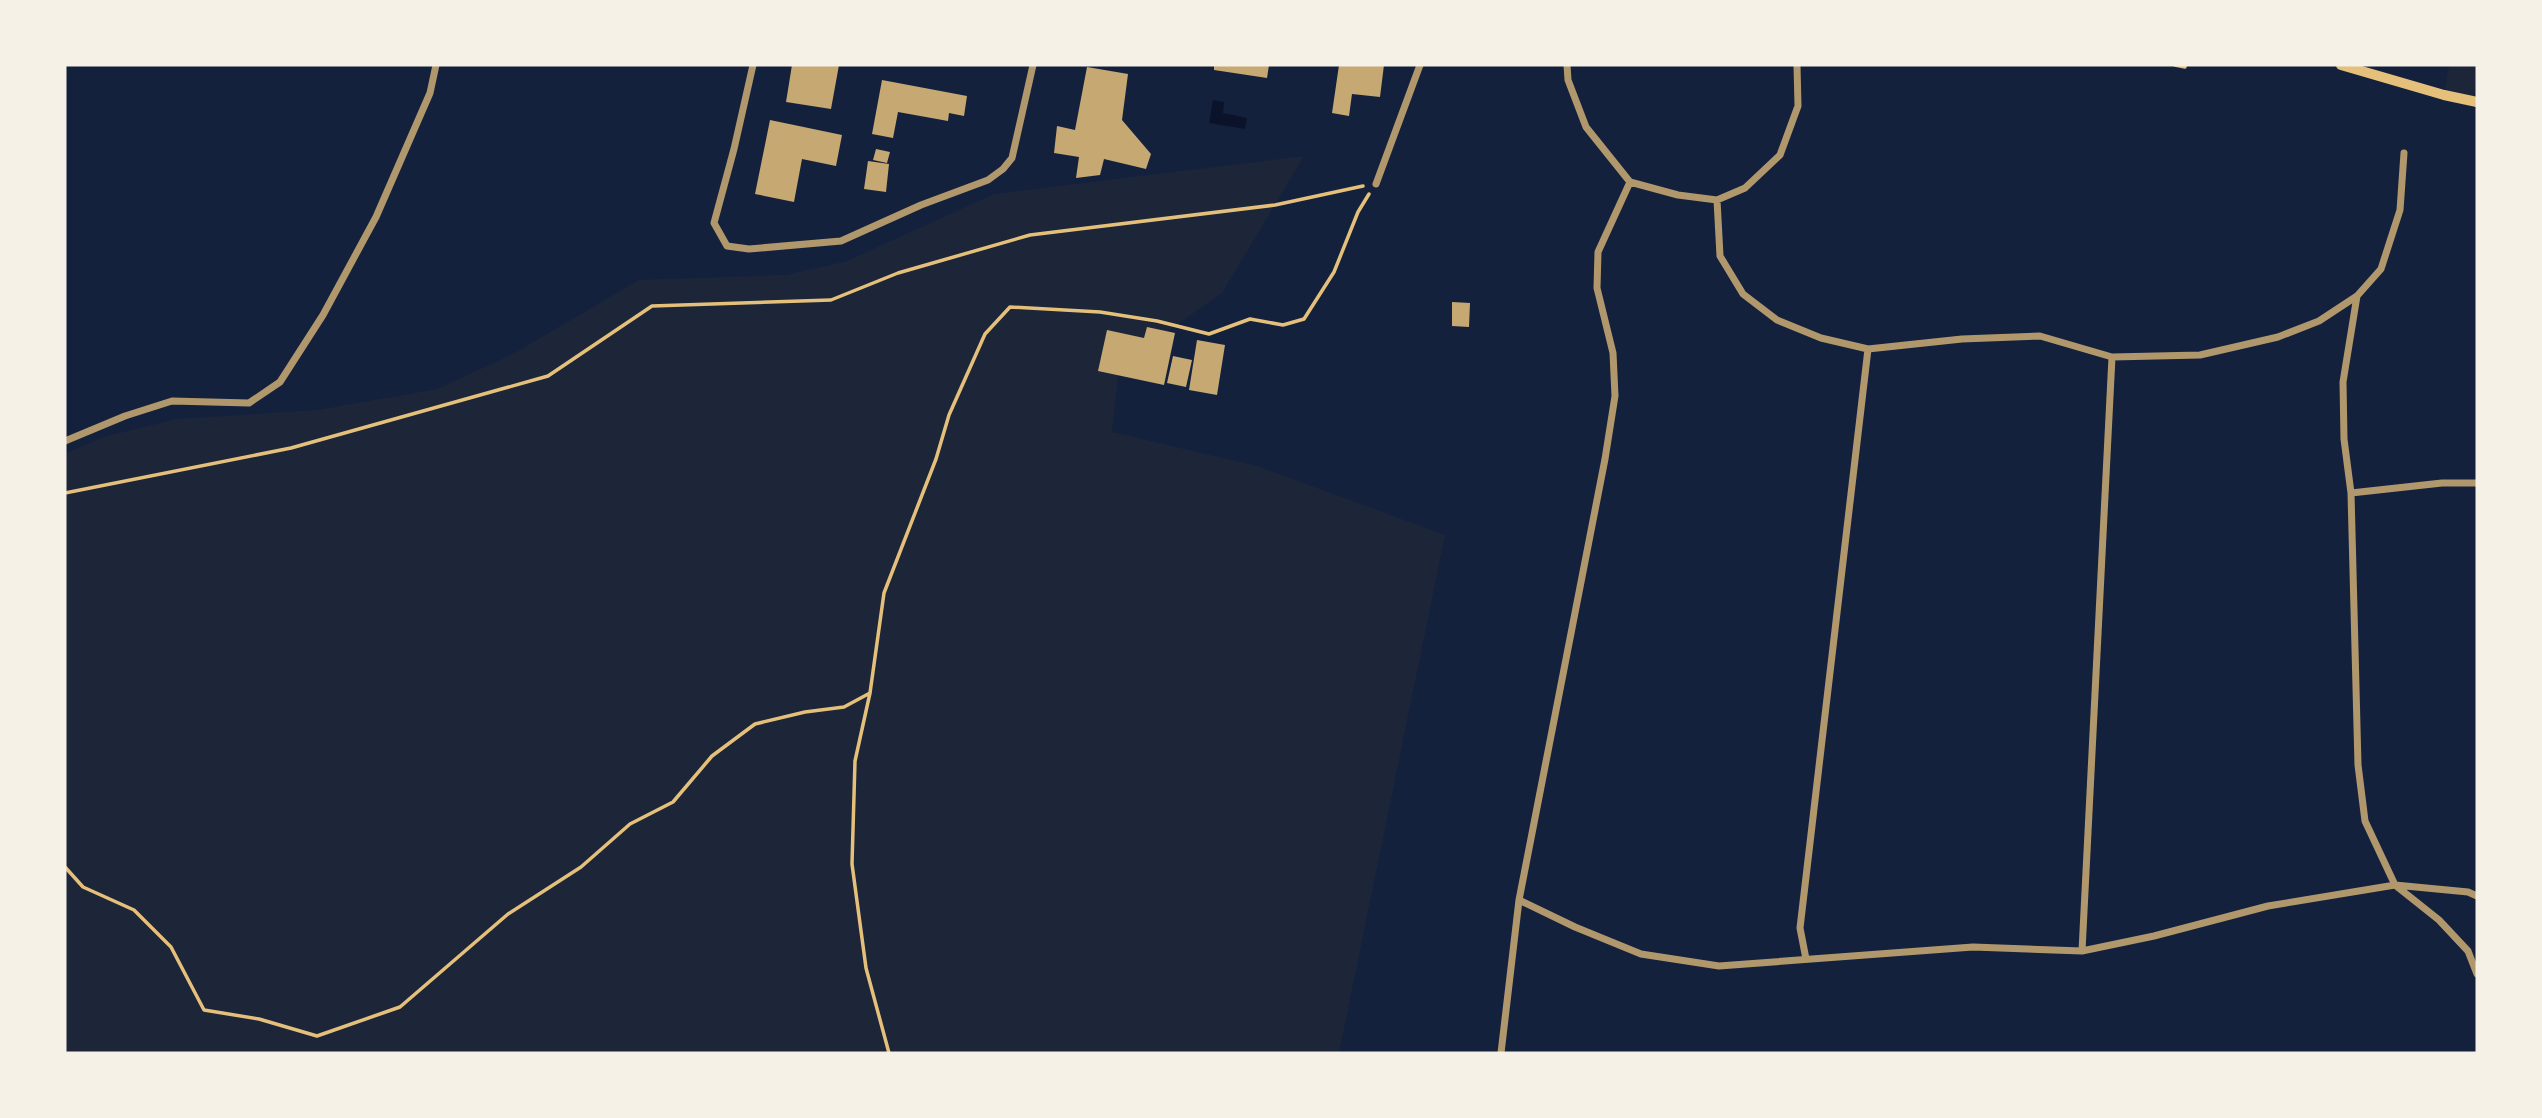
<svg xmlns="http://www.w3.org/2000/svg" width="2542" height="1118" font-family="Literata,serif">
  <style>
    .green { fill: #1d2539 }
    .water { fill: #0b132b }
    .building { fill: #c6a872 }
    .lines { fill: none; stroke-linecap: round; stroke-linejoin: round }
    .path { stroke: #e5c07b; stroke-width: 3.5 }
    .minor { stroke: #b1986c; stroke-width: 7 }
    .secondary { stroke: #e5c07b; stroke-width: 10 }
  </style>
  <rect width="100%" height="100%" fill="#14213d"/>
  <path class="green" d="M2449,65H2477V102L2444,95Z
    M1304,156L1222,293L1119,365L1112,432L1257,466L1445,535L1339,1053H65V454L103,437L177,419L318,410L437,389L513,354L639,280L786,275L847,261L994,194Z"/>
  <path class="water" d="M1213,100L1224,102L1223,113L1247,118L1245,129L1209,123Z"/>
  <path class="building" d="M792,65H839L831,109L786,102Z
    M1214,65H1269L1267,78L1214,70Z
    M1339,65H1384L1380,97L1352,94L1349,116L1332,113Z
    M1087,67L1128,74L1122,120L1151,154L1146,169L1104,159L1100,175L1076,178L1079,157L1054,153L1057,126L1075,130Z
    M882,80L967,96L964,116L949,113L948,121L898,112L893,138L872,134Z
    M770,120L842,135L836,166L802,159L794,202L755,194Z
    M876,149L890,152L887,163L873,160Z
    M868,161L889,164L886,192L864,189Z
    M1452,302L1470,303L1469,327L1452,326Z
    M1147,327L1175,333L1164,385L1098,371L1107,330L1144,338Z
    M1197,340L1225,345L1217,395L1189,390Z
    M1173,356L1192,360L1186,387L1167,383Z"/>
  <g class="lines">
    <path class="path" d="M2175,65L2185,67
      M65,493L291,448L548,376L652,306L831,300L898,273L1030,235L1275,205L1363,186
      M65,867L83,887L134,910L171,947L204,1010L259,1019L317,1036L400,1007L508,914L581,867L630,824L673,802L712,756L755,724L805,712L844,707L870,693
      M889,1053L866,968L852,864L855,761L870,693L884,593L936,459L949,415L985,334L1010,307L1100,312L1157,321L1209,334L1250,319L1283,325L1304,319L1334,272L1358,212L1369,194"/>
    <path class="minor" d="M753,65L734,149L714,223L727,246L749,249L841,241L921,205L988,180L1003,169L1012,158L1033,65
      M1567,65L1568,80L1586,127L1630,182L1678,195L1717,200L1745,188L1780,155L1798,106L1797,65
      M1376,184L1420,65
      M1717,200L1720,256L1743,294L1777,320L1821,338L1868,349L1962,339L2040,336L2112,357L2200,355L2278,337L2319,321L2357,296L2381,269L2400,210L2404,153
      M2357,296L2343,382L2344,439L2351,493L2358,765L2365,821L2395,885L2439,920L2468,951L2477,974
      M65,441L125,416L172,401L249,403L280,382L323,315L376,217L430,93L436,65
      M2351,493L2442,483H2477
      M1519,900L1575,927L1641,954L1719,966L1973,947L2082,951L2154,936L2268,906L2395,885L2468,892L2477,896
      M2082,951L2112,357
      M1806,959L1800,928L1868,349
      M1501,1053L1519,900L1605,459L1615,396L1613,353L1597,288L1598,252L1630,182"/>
    <path class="secondary" d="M2341,65L2444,95L2477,102"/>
  </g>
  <rect width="2542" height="1118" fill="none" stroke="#f6f1e7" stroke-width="133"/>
</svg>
